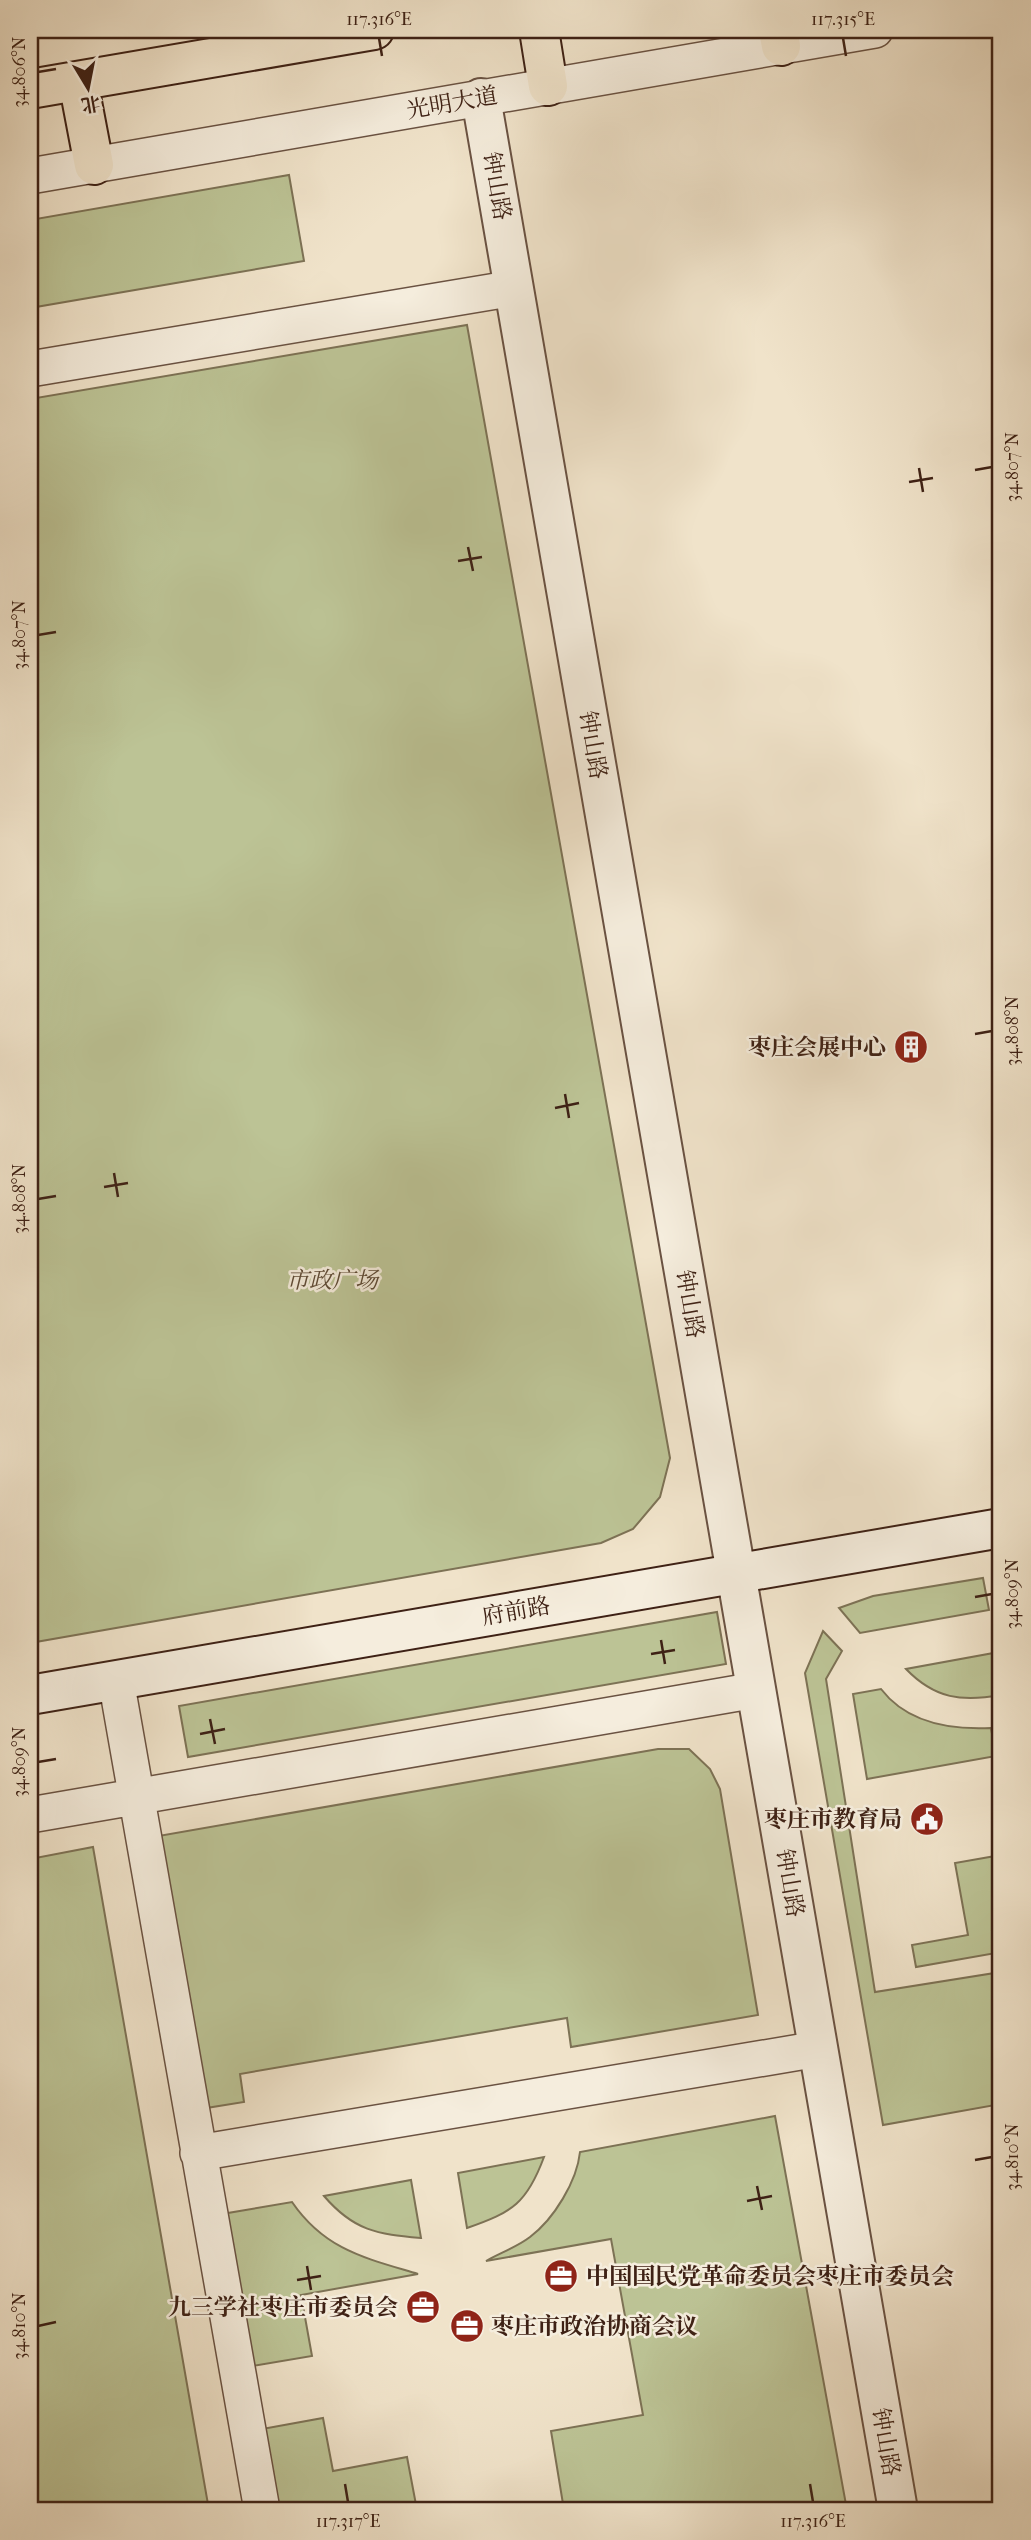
<svg xmlns="http://www.w3.org/2000/svg" width="1031" height="2540" font-family="'IM FELL French Canon','Noto Serif SC',serif">
  <style>
    .green { fill: #bcc395; stroke: #7d7255; stroke-width: 2 }
    .lines { fill: none; stroke-linecap: round; stroke-linejoin: round }
    .minor-casing { stroke: #6a5242; stroke-width: 38 }
    .tertiary-casing { stroke: #6a5242; stroke-width: 42 }
    .secondary-casing { stroke: #3e2115; stroke-width: 42 }
    .primary-casing { stroke: #3e2115; stroke-width: 42 }
    .minor { stroke: #f5eddd; stroke-width: 35 }
    .tertiary { stroke: #f5eddd; stroke-width: 38 }
    .secondary { stroke: #f5eddd; stroke-width: 38 }
    .primary { stroke: #f0e3ca; stroke-width: 38 }
    .ticks { fill: none; stroke: #3e2115; stroke-width: 2.5 }
    .labels { text-anchor: middle; dominant-baseline: central; stroke-width: 5; stroke-linejoin: round; paint-order: stroke }
    .street-label { font-size: 23px; fill: #3e2115; stroke: #f5eddd }
    .poi-label { font-size: 23px; font-weight: bold; fill: #3e2115; stroke: #f5eddd; text-anchor: end }
    .park-label { font-size: 23px; font-style: italic; fill: #5e4a35; stroke: #f5eddd }
    .neatline { fill: none; stroke: #3e2115; stroke-width: 2.5 }
    .ticks-label { font-size: 18px; text-anchor: middle; fill: #3e2115 }
  </style>
  <rect width="100%" height="100%" fill="#f0e3ca"/>
  <filter id="stains"><feTurbulence type="fractalNoise" baseFrequency=".00286" numOctaves="4"/><feColorMatrix values="0 0 0 0 .2 0 0 0 0 .09 0 0 0 0 .02 0 0 0 .5 -.17"/></filter>
  <radialGradient id="worn" r=".72"><stop offset=".6" stop-color="#630" stop-opacity="0"/><stop offset="1" stop-color="#630" stop-opacity=".3"/></radialGradient>
  <path class="green" d="M289,175L304,261L30,308V220Z
    M467,325L670,1458L660,1497L633,1529L601,1543L30,1643V399Z
    M983,1578L989,1610L860,1633L839,1608L873,1596Z
    M717,1612L726,1664L188,1757L179,1706Z
    M823,1631L842,1651L826,1679L875,1992L1001,1972V2104L883,2125L805,1673Z
    M999,1652L1001,1695C962,1702 935,1699 906,1669Z
    M881,1689C907,1723 950,1730 991,1728L996,1756L867,1779L853,1694Z
    M658,1749H689L710,1769L720,1789L758,2015L571,2047L567,2018L240,2074L244,2102L200,2109L147,1838Z
    M93,1847L209,2510H30V1859Z
    M1001,1855V1929L992,1931L996,1953L916,1967L912,1945L968,1935L955,1863Z
    M775,2116L847,2510H564L551,2431L643,2415L611,2239L486,2261C500,2253 517,2247 530,2237C554,2219 577,2181 580,2152Z
    M544,2157C527,2203 513,2212 467,2228L458,2173Z
    M411,2180L421,2238C377,2234 354,2231 324,2196Z
    M292,2202C325,2250 365,2258 418,2274L301,2295L312,2356L240,2368L216,2225L228,2213Z
    M323,2418L333,2471L407,2457L417,2510H265L251,2431Z"/>
  <g class="lines">
    <g class="minor-casing">
      <path id="minor" d="M30,176L875,30
        M30,369L514,288
        M116,1680L262,2510
        M30,1815L756,1690
        M198,2153L818,2049"/>
    </g>
    <g class="tertiary-casing">
      <path id="tertiary" d="M481,98L898,2510"/>
    </g>
    <g class="secondary-casing">
      <path id="secondary" d="M30,1695L1001,1528"/>
    </g>
    <g class="primary-casing">
      <path id="primary" d="M539,30L548,86
        M778,30L781,46
        M78,81L94,165
        M30,89L374,30"/>
    </g>
    <use href="#minor" class="minor"/>
    <use href="#tertiary" class="tertiary"/>
    <use href="#secondary" class="secondary"/>
    <use href="#primary" class="primary"/>
  </g>
  <path class="ticks" d="M379,38L382,56M843,38L846,56M38,72L56,69M919,468L923,492M975,470L992,467M909,482L933,478M468,547L473,571M458,561L482,557M38,635L56,632M975,1034L992,1031M565,1094L569,1118M555,1108L579,1103M114,1173L118,1197M104,1187L128,1183M38,1199L56,1196M975,1597L992,1594M661,1640L665,1664M651,1654L675,1650M210,1719L215,1744M200,1734L225,1729M38,1762L56,1759M975,2160L992,2157M757,2186L762,2210M747,2201L772,2196M307,2266L311,2290M297,2280L321,2276M38,2326L56,2322M345,2484L348,2502M810,2484L813,2502"/>
  <defs>
    <g id="building-disc" transform="scale(1.75)"><circle r="9.5" fill="#8f2418" stroke="#f5eddd"/><path d="M-4-6H4V6H1V3H-1V6H-4ZM-2.5-4.3h1.7v1.8h-1.7ZM.8-4.3h1.7v1.8H.8ZM-2.5-1h1.7V.8h-1.7ZM.8-1h1.7V.8H.8Z" fill="#fff"/></g>
    <g id="civic-disc" transform="scale(1.75)"><circle r="9.5" fill="#8f2418" stroke="#f5eddd"/><path d="M-.6-6.5H3V-4.5H.6V-3L4-1V1h2V6H-6V1h2V-1L-.6-3ZM-1.2 2.5V6h2.4V2.5Z" fill="#fff"/></g>
    <g id="office-disc" transform="scale(1.75)"><circle r="9.5" fill="#8f2418" stroke="#f5eddd"/><path d="M-6-3h4V-5.5h4V-3h4V5H-6ZM-1-4.5V-3h2v-1.5ZM-6 0V1H6V0Z" fill="#fff"/></g>
  </defs>
  <g fill-rule="evenodd">
    <use href="#building-disc" x="911" y="1047"/>
    <use href="#civic-disc" x="927" y="1819"/>
    <use href="#office-disc" x="561" y="2276"/>
    <use href="#office-disc" x="423" y="2307"/>
    <use href="#office-disc" x="467" y="2326"/>
  </g>
  <g class="labels">
    <g class="street-label">
      <text transform="translate(452 103) rotate(-10)">光明大道</text>
      <text transform="translate(497 186) rotate(80)">钟山路</text>
      <text transform="translate(593 745) rotate(80)">钟山路</text>
      <text transform="translate(690 1304) rotate(80)">钟山路</text>
      <text transform="translate(516 1611) rotate(-10)">府前路</text>
      <text transform="translate(790 1883) rotate(80)">钟山路</text>
      <text transform="translate(886 2442) rotate(80)">钟山路</text>
    </g>
    <g class="poi-label">
      <text x="886" y="1047">枣庄会展中心</text>
      <text x="902" y="1819">枣庄市教育局</text>
      <text x="586" y="2276" text-anchor="start">中国国民党革命委员会枣庄市委员会</text>
      <text x="398" y="2307">九三学社枣庄市委员会</text>
      <text x="491" y="2326" text-anchor="start">枣庄市政治协商会议</text>
    </g>
    <g class="park-label">
      <text x="332" y="1280">市政广场</text>
    </g>
  </g>
  <rect width="1031" height="2540" fill="none" stroke="#f0e3ca" stroke-width="77"/>
  <g transform="translate(88 88) rotate(170)" stroke="#f5eddd" stroke-width="5" paint-order="stroke">
  <path d="M0-5L12 26L0 18L-12 26Z" fill="#3e2115"/>
  <text y="-10" font-size="19" font-weight="bold" text-anchor="middle" fill="#3e2115">北</text>
  </g>
  <rect x="38" y="38" width="954" height="2464" class="neatline"/>
  <g class="ticks-label">
    <text x="379" y="25">117.316°E</text>
    <text x="843" y="25">117.315°E</text>
    <text transform="translate(19 72) rotate(-90)" y="6">34.806°N</text>
    <text transform="translate(1012 467) rotate(-90)" y="6">34.807°N</text>
    <text transform="translate(19 635) rotate(-90)" y="6">34.807°N</text>
    <text transform="translate(1012 1031) rotate(-90)" y="6">34.808°N</text>
    <text transform="translate(19 1199) rotate(-90)" y="6">34.808°N</text>
    <text transform="translate(1012 1594) rotate(-90)" y="6">34.809°N</text>
    <text transform="translate(19 1762) rotate(-90)" y="6">34.809°N</text>
    <text transform="translate(1012 2157) rotate(-90)" y="6">34.810°N</text>
    <text transform="translate(19 2326) rotate(-90)" y="6">34.810°N</text>
    <text x="348" y="2527">117.317°E</text>
    <text x="813" y="2527">117.316°E</text>
  </g>
  <rect width="100%" height="100%" filter="url(#stains)"/>
  <rect width="100%" height="100%" fill="url(#worn)"/>
</svg>
